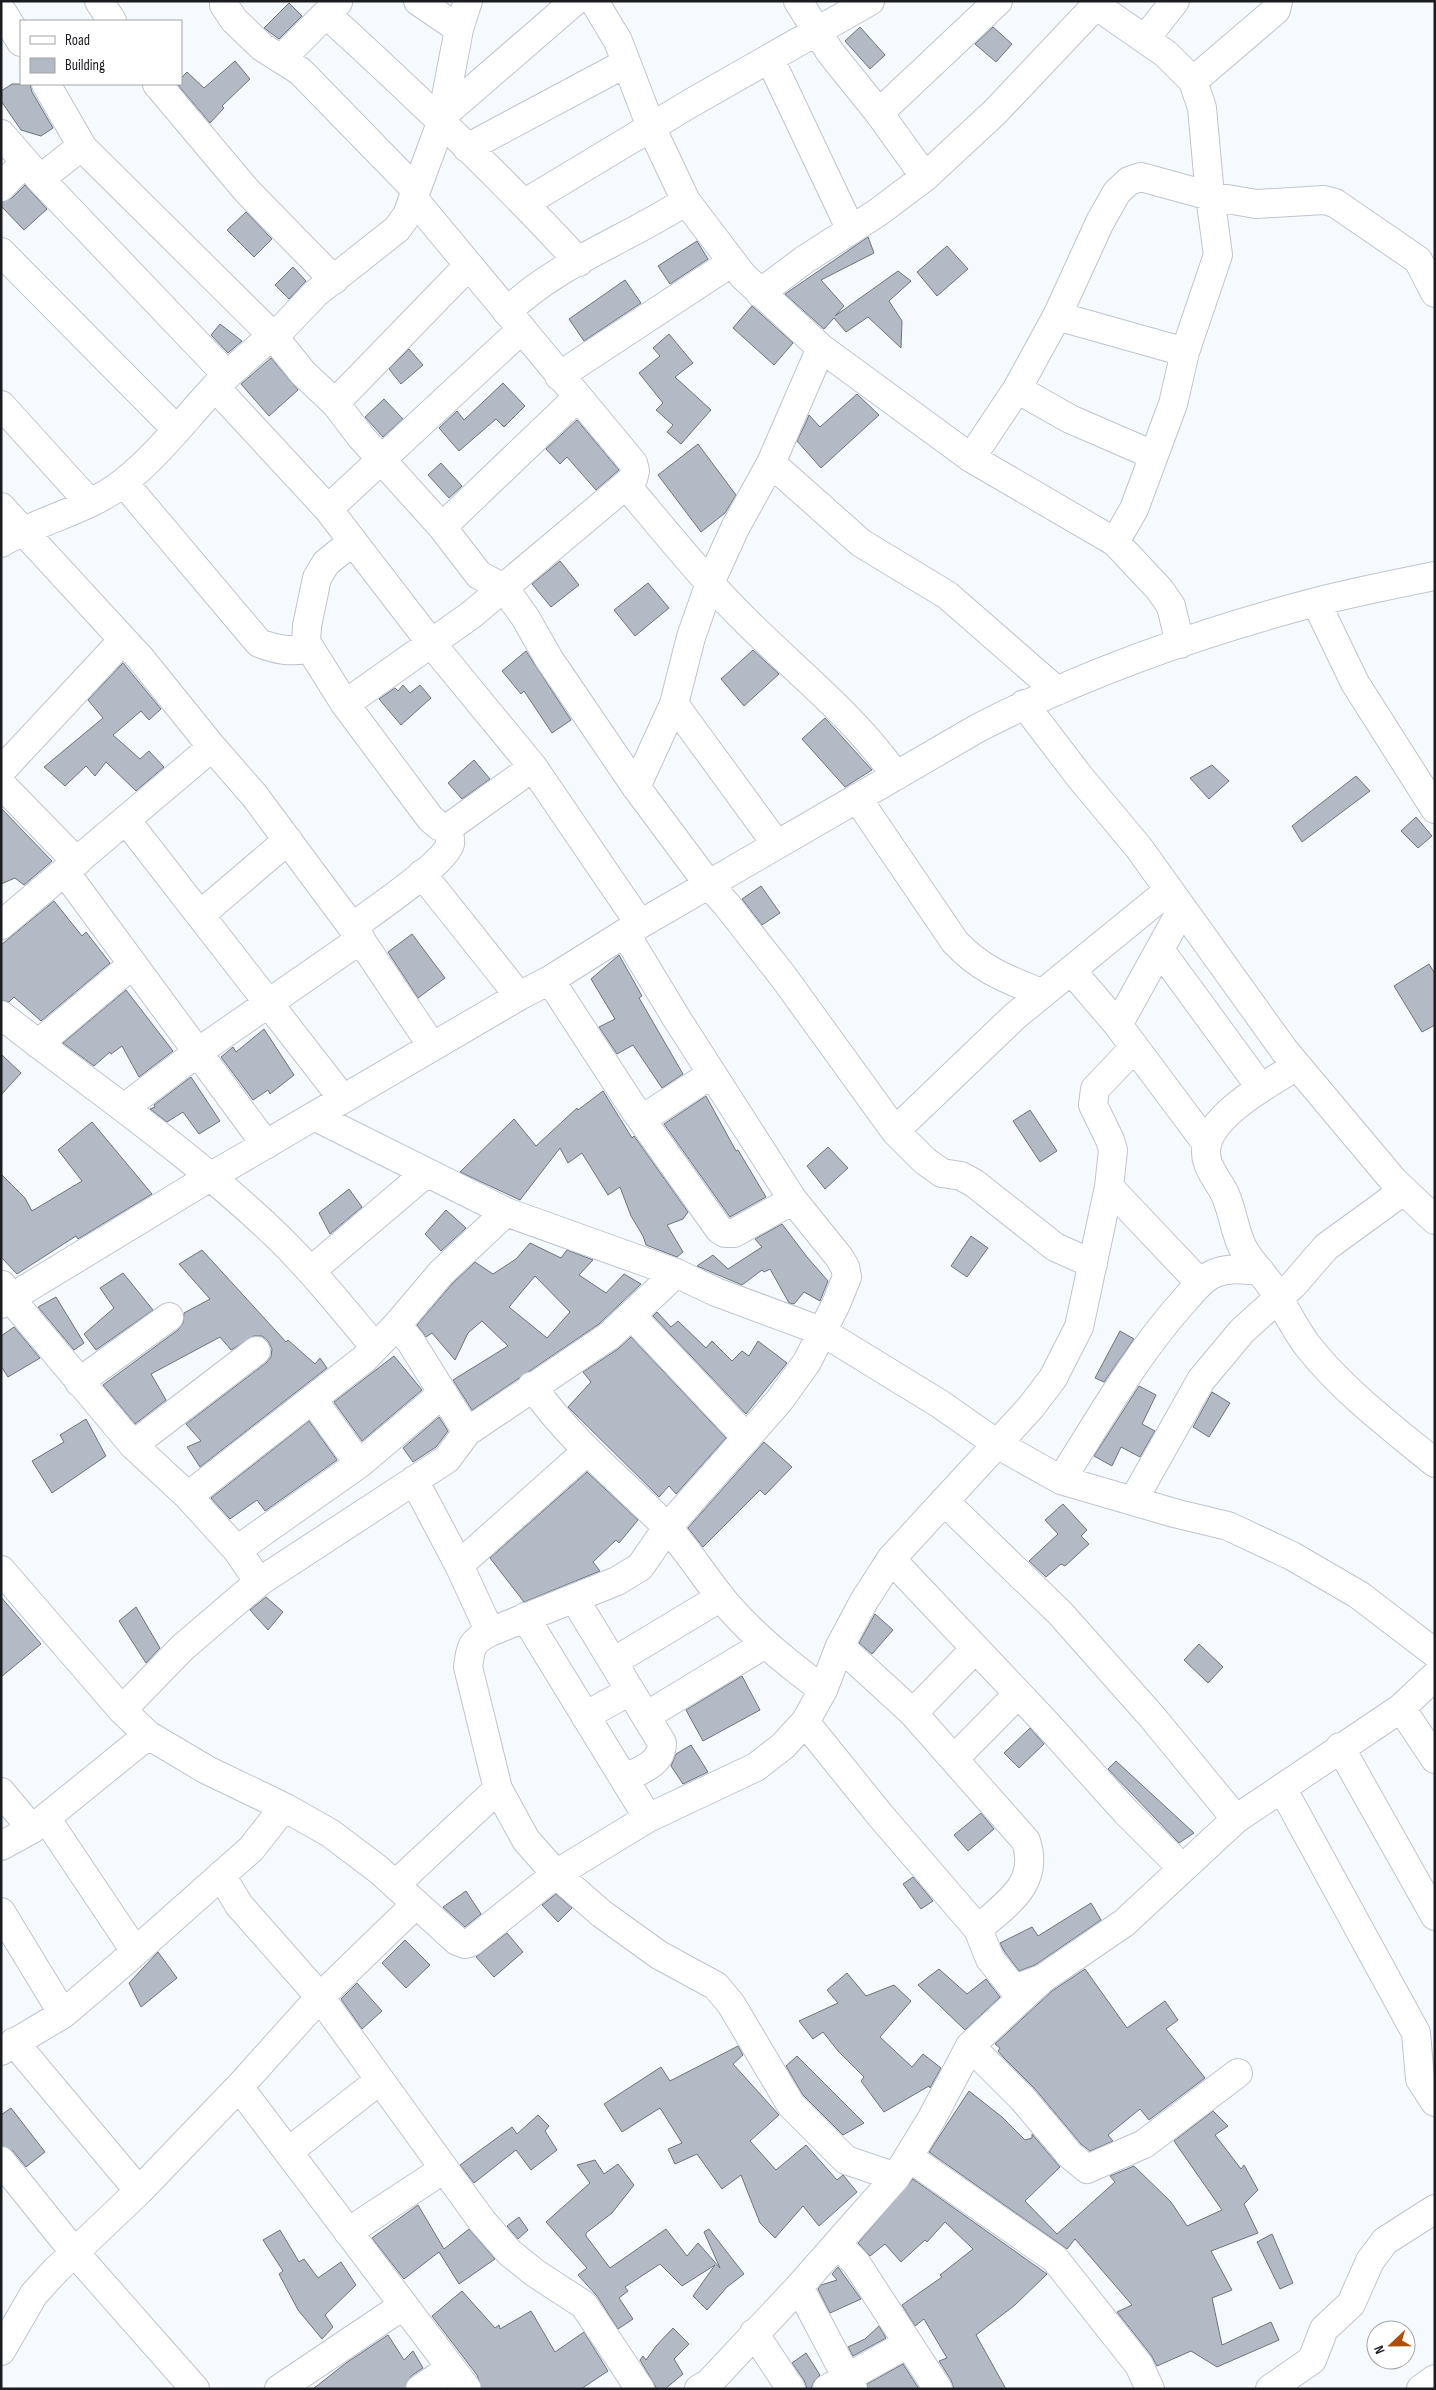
<svg xmlns="http://www.w3.org/2000/svg" width="1436" height="2390" font-family="'Sofia Sans Condensed',sans-serif">
  <style>
    .building { fill: #b3bac5; stroke: #6e747e; fill-rule: evenodd }
    .lines { fill: none; stroke-linecap: round; stroke-linejoin: round }
    .minor-casing { stroke: #bec5d0; stroke-width: 30 }
    .minor { stroke: #fff; stroke-width: 28 }
  </style>
  <rect width="100%" height="100%" fill="#f6f9fe"/>
  <path class="building" d="M289,3L302,16L279,39L264,28Z
    M860,27L885,55L870,69L845,41Z
    M993,27L1012,44L996,62L975,44Z
    M235,61L250,79L222,106L224,108L210,123L177,84H181V78L187,72L204,88Z
    M12,84H30L32,92L53,128L41,136L21,130L1,101V91Z
    M25,185L47,209L24,230L1,206V202L12,198Z
    M246,212L272,239L254,257L227,230Z
    M868,237L874,253L821,280L844,306L835,316L898,271L911,281L889,301L902,321L901,348L868,317L846,332L834,318L824,329L785,294Z
    M697,241L708,259L670,284L658,266Z
    M947,246L968,269L937,296L917,272Z
    M293,267L306,281L289,299L275,285Z
    M625,280L641,303L584,341L569,319Z
    M752,306L793,343L774,365L733,328Z
    M220,324L242,341L228,353L211,335Z
    M669,334L693,363L675,377L711,410L681,444L667,432L673,425L656,410L663,403L639,373L660,356L653,348Z
    M409,349L423,365L401,384L389,369Z
    M271,358L298,390L269,416L241,384Z
    M503,383L525,406L504,427L496,419L459,451L439,428L457,411L464,420Z
    M857,394L879,415L821,468L797,441L807,420L809,415L820,427Z
    M384,399L403,419L383,437L365,417Z
    M577,420L619,470L596,490L567,457L560,464L546,449Z
    M698,444L736,495L725,513L701,532L658,475Z
    M441,463L462,486L449,498L428,475Z
    M560,561L579,585L551,607L532,584Z
    M648,583L669,608L635,636L614,610Z
    M753,650L779,674L744,706L721,679Z
    M526,651L571,720L552,733L524,691L521,694L502,671Z
    M123,663L161,709L149,720L141,711L113,735L140,759L149,751L164,767L136,791L106,762L95,776L86,766L65,786L44,767L103,718L88,700Z
    M403,685L410,693L420,685L431,698L401,725L379,699L395,688L398,691Z
    M825,718L872,770L845,787L802,739Z
    M474,760L490,779L462,799L448,783Z
    M1212,765L1229,781L1209,799L1190,778Z
    M1356,776L1370,791L1302,842L1292,826Z
    M1,808L52,861L24,885L15,878L1,884Z
    M1416,817L1432,836L1418,848L1401,831Z
    M761,886L780,913L762,925L742,899Z
    M54,901L82,936L86,932L110,963L41,1021L14,997L9,1002L1,1000V945Z
    M412,934L445,978L418,998L388,952Z
    M619,955L642,996L639,998L683,1074L662,1088L633,1045L617,1054L599,1027L615,1019L591,979Z
    M1429,964L1435,974V1025L1422,1032L1394,986Z
    M126,990L173,1051L139,1077L122,1046L111,1054L110,1052L94,1066L63,1043Z
    M264,1029L294,1075L270,1094L268,1090L253,1100L221,1057L233,1047L236,1052Z
    M1,1054L21,1073L1,1095Z
    M191,1077L220,1121L199,1134L183,1112L167,1122L150,1109L155,1107L154,1105Z
    M603,1091L632,1138L634,1136L688,1212L683,1219L667,1225L683,1252L677,1257L646,1245L643,1236L631,1216L620,1187L608,1195L582,1153L568,1163L560,1148L520,1200L460,1172L514,1119L536,1146L577,1108L578,1110Z
    M706,1096L736,1151L738,1150L766,1197L730,1217L664,1124Z
    M1030,1110L1057,1151L1040,1162L1013,1121Z
    M92,1122L152,1194L78,1239L76,1236L17,1274L1,1257V1174L25,1198L32,1211L82,1181L58,1150Z
    M828,1147L848,1168L825,1189L807,1166Z
    M349,1189L362,1207L330,1234L319,1213Z
    M446,1210L466,1228L441,1251L425,1234Z
    M782,1224L807,1257L828,1281L820,1301L804,1292L794,1304L789,1303L770,1269L764,1272L762,1270L742,1285L697,1266L713,1255L728,1269L762,1247L755,1239Z
    M971,1236L988,1248L967,1277L951,1266Z
    M530,1243L561,1258L567,1250L593,1260L579,1275L606,1293L624,1274L641,1284L599,1324L472,1410L453,1380L508,1346L482,1321L468,1333L455,1360L432,1333L426,1337L417,1325L452,1284L475,1262L493,1274L516,1259ZM535,1276L570,1312L547,1338L509,1307Z
    M202,1250L286,1342L288,1340L315,1364L320,1358L327,1368L200,1467L187,1447L201,1441L186,1424L266,1363L271,1357L272,1349L268,1341L262,1336H254L231,1350L220,1337L151,1374L166,1400L135,1424L103,1385L178,1330L183,1323L184,1313L210,1299L179,1264Z
    M123,1273L153,1310L96,1350L84,1334L114,1308L100,1288Z
    M56,1297L84,1343L74,1350L38,1307Z
    M657,1312L671,1327L678,1321L706,1348L712,1341L732,1361L742,1351L749,1356L758,1341L787,1363L746,1414L653,1316Z
    M14,1327L40,1358L8,1377L1,1366V1336Z
    M1120,1331L1134,1339L1104,1382L1095,1378Z
    M631,1337L726,1438L676,1494L669,1486L659,1497L568,1407L591,1382L583,1372L618,1349Z
    M394,1356L422,1390L362,1441L334,1402Z
    M1139,1386L1156,1395L1142,1424L1155,1431L1140,1457L1121,1447L1112,1466L1094,1456Z
    M1212,1392L1230,1403L1209,1437L1193,1427Z
    M439,1417L448,1431L436,1447L413,1462L403,1448Z
    M86,1419L106,1456L52,1493L32,1461L64,1442L60,1435Z
    M309,1421L337,1460L265,1511L257,1500L230,1519L211,1498Z
    M764,1442L792,1467L765,1495L760,1490L703,1547L688,1528Z
    M587,1472L638,1520L619,1543L616,1540L593,1562L600,1571L524,1602L490,1558Z
    M1063,1504L1087,1530L1081,1536L1089,1544L1065,1566L1061,1564L1046,1577L1029,1561L1058,1534L1045,1520Z
    M1,1597L41,1644L1,1677Z
    M266,1597L283,1612L268,1630L250,1610Z
    M136,1607L160,1648L146,1663L119,1621Z
    M875,1614L893,1630L872,1654L859,1643Z
    M1199,1644L1223,1667L1208,1683L1184,1660Z
    M742,1676L760,1710L703,1741L686,1710Z
    M1030,1728L1044,1744L1019,1768L1004,1753Z
    M691,1745L708,1772L683,1784L671,1766L676,1754Z
    M1116,1761L1194,1833L1179,1843L1108,1769Z
    M981,1813L994,1829L968,1851L954,1835Z
    M913,1877L933,1901L921,1909L903,1884Z
    M466,1891L481,1914L465,1927L443,1907Z
    M556,1894L572,1908L558,1922L542,1905Z
    M1091,1903L1101,1920L1035,1965L1019,1971L1004,1951L1000,1943L1032,1927L1038,1936Z
    M507,1933L523,1952L494,1977L476,1957Z
    M405,1940L430,1965L406,1988L382,1963Z
    M158,1952L177,1978L141,2007L129,1983Z
    M939,1969L967,1994L986,1979L1000,1997L965,2030L918,1985Z
    M1085,1969L1127,2028L1165,2001L1178,2020L1166,2029L1205,2078L1149,2120L1140,2109L1108,2135L1113,2141L1090,2151L1081,2144L1035,2089L1004,2058L998,2051L1000,2048L995,2044L1052,1991Z
    M847,1973L866,1996L894,1985L911,2001L880,2037L912,2067L923,2054L941,2068L930,2088L929,2086L884,2112L861,2081L864,2077L838,2051L823,2032L813,2039L799,2021L838,2003L827,1990Z
    M357,1983L382,2011L362,2029L341,1999Z
    M738,2046L743,2055L733,2064L779,2115L750,2141L776,2170L806,2145L837,2180L843,2175L857,2192L819,2226L803,2206L775,2238L760,2223L741,2175L722,2189L697,2154L675,2164L668,2149L682,2143L660,2108L622,2132L604,2104L661,2067L670,2081Z
    M797,2056L864,2123L843,2135L803,2095L786,2066Z
    M969,2091L1002,2117L1025,2140L1032,2138V2134L1060,2167L1025,2201L1057,2234L1115,2182L1110,2176L1134,2166L1171,2202L1187,2226L1222,2210L1174,2141L1213,2111L1228,2126L1215,2135L1241,2169L1244,2165L1258,2190L1244,2204L1258,2233L1211,2251L1232,2290L1212,2298L1222,2345L1271,2322L1279,2340L1217,2367L1191,2351L1157,2366L1151,2355L1117,2312L1132,2305L1075,2239L1067,2249L929,2152Z
    M11,2108L45,2152L26,2167L13,2151L1,2146V2115Z
    M538,2115L549,2126L545,2131L557,2150L531,2170L516,2150L474,2183L460,2165L512,2127L517,2134Z
    M595,2160L604,2174L618,2164L634,2185L612,2213L586,2233V2236L610,2268L666,2229L687,2256L698,2243L720,2268L704,2232L709,2229L744,2274L727,2287L707,2310L693,2296L715,2265L682,2286L660,2264L625,2287L628,2291L619,2298L633,2319L618,2329L597,2296L578,2275L587,2268L546,2222L590,2183L577,2165Z
    M913,2179L1047,2274L1015,2305L976,2335L1006,2389H954L951,2380L939,2361L947,2358L924,2319L915,2326L902,2305L942,2277L940,2275L973,2249L945,2222L927,2242L925,2240L901,2262L885,2244L870,2256L858,2243Z
    M418,2205L444,2249L469,2229L495,2259L459,2284L439,2252L404,2279L372,2238Z
    M519,2217L528,2230L518,2239L507,2226Z
    M280,2230L299,2262L304,2259L318,2278L341,2262L356,2285L325,2315L333,2327L322,2339L298,2310L279,2274L283,2271L263,2240Z
    M1272,2234L1293,2283L1280,2289L1257,2242Z
    M838,2267L861,2299L830,2313L818,2289L821,2285L837,2280L832,2274Z
    M462,2291L495,2328L499,2325L500,2329L531,2311L555,2352L584,2332L608,2371L581,2389H482L477,2375L432,2316Z
    M879,2326L886,2338L853,2356L848,2347L865,2339Z
    M673,2328L689,2344L674,2359L683,2374L665,2389H657L640,2360L643,2356L646,2360L656,2346Z
    M388,2335L404,2360L413,2351L423,2368L411,2376L405,2389H313L346,2363Z
    M806,2353L820,2375L814,2381L811,2389H807L804,2380L792,2363Z
    M903,2364L919,2389H868L867,2384Z"/>
  <g class="lines">
    <g class="minor-casing">
      <path id="minor" d="M99,1L112,21
        M418,1L459,29
        M594,1L618,41L651,127L686,201L743,276L821,348
        M798,1L830,52L879,113L925,177
        M224,5L234,20L262,47L300,71L416,190
        M1097,6L1166,54L1193,81L1202,108L1210,196L1218,255L1185,352L1173,404L1134,509L1115,542
        M1,10L21,42
        M326,14C414,94 499,175 579,262
        M1145,39L1175,1
        M281,59L338,2
        M770,59L851,230
        M1193,81L1276,10L1278,1
        M46,84L83,148L274,337L303,373L335,403L361,437L442,527L479,575L504,588L525,617L549,659L636,787L709,885L727,905L785,979L895,1131L925,1161L942,1173L961,1176L974,1183L1055,1247L1093,1264
        M157,84L247,191L334,280
        M879,113L998,1
        M442,116L575,1
        M1,134L40,179L73,153L83,148
        M467,148L626,63
        M40,179L227,375
        M1,187L25,162
        M525,203L691,103L870,1
        M1,252L177,430
        M760,293L804,260L877,213L925,177L995,112L1100,1
        M507,312C557,263 628,239 686,201
        M1057,316L1185,352
        M559,376L732,262
        M215,387L328,509L431,643L533,767L640,924
        M1017,389L1070,419L1153,455
        M335,403L468,266
        M1,405L89,502
        M971,458L1017,389L1057,316L1100,222L1117,192L1129,181L1141,177L1210,196L1256,204L1324,200L1335,203L1418,260L1435,293
        M771,463L861,543L947,595L1057,691
        M124,483L259,643C277,650 290,652 309,649
        M626,485C665,531 703,579 746,621C797,672 855,717 896,776
        M1,507L141,659L212,747L254,795L352,927L432,1046
        M328,509L522,329
        M442,527L578,397
        M353,541L326,563L317,578L307,626L306,642L345,704L430,818L439,826L448,828L533,767
        M1,543C40,519 88,511 124,482C158,455 186,418 216,386C232,370 250,355 267,340L274,337L316,293L397,229L407,215L441,123L459,29L468,1
        M1316,602L1355,683L1435,809
        M345,704L471,615L633,479L635,471L633,463L413,198
        M674,704L777,845
        M1024,704L1079,776L1139,848L1284,1050L1393,1180L1435,1220
        M1,771L123,640
        M1,784L77,862
        M636,787L674,704L691,637L710,583L735,528L771,463L821,348L971,458L1115,542L1160,590L1171,606L1180,644
        M857,798L955,942C981,970 1007,979 1041,993
        M126,820L343,1099
        M65,872L266,1145
        M422,874L519,996
        M200,915L288,840
        M1,925L212,747
        M352,927C371,913 445,863 450,844C451,839 449,833 448,828
        M1160,950L1261,1088
        M1071,970L1118,1025L1207,1144
        M550,980L634,1109L719,1229L725,1233H734L793,1200
        M1,1015C94,1088 192,1154 277,1236C313,1271 343,1309 375,1347
        M1118,1025L1182,909
        M38,1044L133,964
        M1297,1066C1271,1082 1215,1112 1207,1144C1202,1163 1216,1177 1224,1192C1233,1210 1234,1232 1244,1250C1251,1262 1261,1272 1269,1283C1283,1303 1292,1325 1307,1345C1342,1390 1391,1427 1435,1463
        M124,1108L198,1052L361,939
        M314,1116L506,1212L676,1273L716,1292L821,1331L940,1404L997,1444L1061,1480L1174,1513L1228,1526L1292,1556L1359,1595L1435,1653
        M642,1119L712,1074
        M895,1131L1015,1016L1168,891
        M1109,1187L1200,1283
        M312,1270L426,1173
        M2,1285L11,1299L133,1445L188,1496L237,1550L259,1582
        M1,1304L210,1177L519,996L550,980L625,933L978,728C1083,674 1202,632 1316,602C1355,592 1395,584 1435,576
        M632,1316L747,1438
        M397,1325L441,1273L506,1212
        M79,1382L169,1317
        M532,1386C570,1440 620,1480 666,1526C689,1551 707,1582 729,1607C757,1639 789,1664 823,1690
        M313,1400L359,1464
        M133,1445L256,1351
        M414,1480L459,1565L490,1632L617,1581L640,1567L667,1528L779,1401L807,1362L836,1304L847,1277L845,1267L839,1257L793,1200L677,1019L625,933
        M1061,1480C1100,1419 1136,1354 1184,1301C1192,1292 1200,1281 1211,1275C1227,1267 1243,1269 1260,1271
        M188,1496L364,1359L397,1325L411,1342L467,1432
        M944,1501L1060,1613L1153,1718L1236,1819
        M1133,1501L1201,1380L1242,1331L1294,1284L1326,1247L1403,1191
        M237,1550L359,1464L443,1393
        M891,1559L1047,1724L1126,1812L1182,1868
        M459,1565L587,1451
        M1,1570L122,1710L148,1735L207,1770L284,1807L330,1833L379,1870L457,1941L465,1944L471,1942L556,1874L648,1818L756,1767L783,1746L805,1722L823,1690L840,1646L864,1601L891,1559L1031,1407L1053,1378L1079,1327L1109,1187L1113,1150L1110,1140L1093,1105L1095,1089L1134,1048
        M574,1598L662,1743C662,1764 640,1770 624,1779
        M525,1617L648,1818
        M490,1632C471,1642 471,1646 468,1667L498,1789L526,1840L556,1874L602,1914L659,1955L716,1986L731,2004L791,2105L846,2160L896,2177
        M840,1646L913,1713L1026,1841C1040,1884 1007,1903 978,1929
        M613,1662L721,1597
        M1401,1708L1435,1759
        M122,1710L182,1648L259,1582L447,1459L467,1432L609,1336L676,1273
        M913,1713L975,1649
        M585,1716L630,1691
        M646,1716L765,1644
        M805,1722L880,1815L978,1929L990,1959L1014,1989L1042,1979
        M1340,1747L1435,1916
        M954,1759L1018,1694
        M1282,1788L1416,2033L1420,2079L1435,2102
        M1,1792L32,1829
        M46,1818L135,1951
        M1,1846L32,1829L148,1735
        M221,1875L239,1905L320,1997L482,2221L510,2253L535,2273L584,2305L640,2389
        M396,1884L498,1789
        M1,1912L63,2014
        M14,2042L139,2191
        M970,2046L1023,2099L1070,2155L1087,2169L1144,2144L1238,2073
        M1,2051L63,2014L118,1967L251,1849L284,1807
        M239,2087L467,2389
        M288,2152L380,2080
        M910,2158L1055,2259L1139,2365L1150,2389
        M1,2161L75,2253L195,2389
        M348,2232L444,2169
        M837,2244L856,2263L938,2389
        M799,2287L853,2389
        M754,2333L791,2389
        M1,2351L34,2294L56,2270L139,2191L239,2087L320,1997L416,1904
        M279,2389L404,2305
        M420,2389L451,2368
        M699,2389L709,2383L799,2287L896,2177L932,2118L970,2046L1042,1979L1124,1923L1236,1819L1401,1708L1435,1676
        M827,2389L907,2344
        M1270,2389L1312,2360L1324,2329L1351,2304L1370,2261L1385,2241L1435,2209
        M1421,2389L1435,2379"/>
    </g>
    <use href="#minor" class="minor"/>
  </g>
  <rect width="1436" height="2390" fill="none" stroke="#1a1c20" stroke-width="5"/>
  <rect x="20" y="20" width="162" height="65" fill="#ffffff" stroke="#a3a4a6"/>
  <rect x="30" y="36" width="25" height="8" fill="#ffffff" stroke="#a3a4a6"/>
  <text x="65" y="45" font-size="15" fill="#1a1c20">Road</text>
  <rect x="30" y="58" width="25" height="15" fill="#b3bac5" stroke="#a3a4a6"/>
  <text x="65" y="70" font-size="15" fill="#1a1c20">Building</text>
  <g transform="translate(1391 2345) rotate(248)"><circle r="24" fill="#ffffff" stroke="#a3a4a6"/>
  <path d="M0-4L9 19L0 12L-9 19Z" fill="#ae4e06"/>
  <text y="-8" font-size="14" font-weight="bold" text-anchor="middle" fill="#1a1c20">N</text>
  </g>
</svg>
